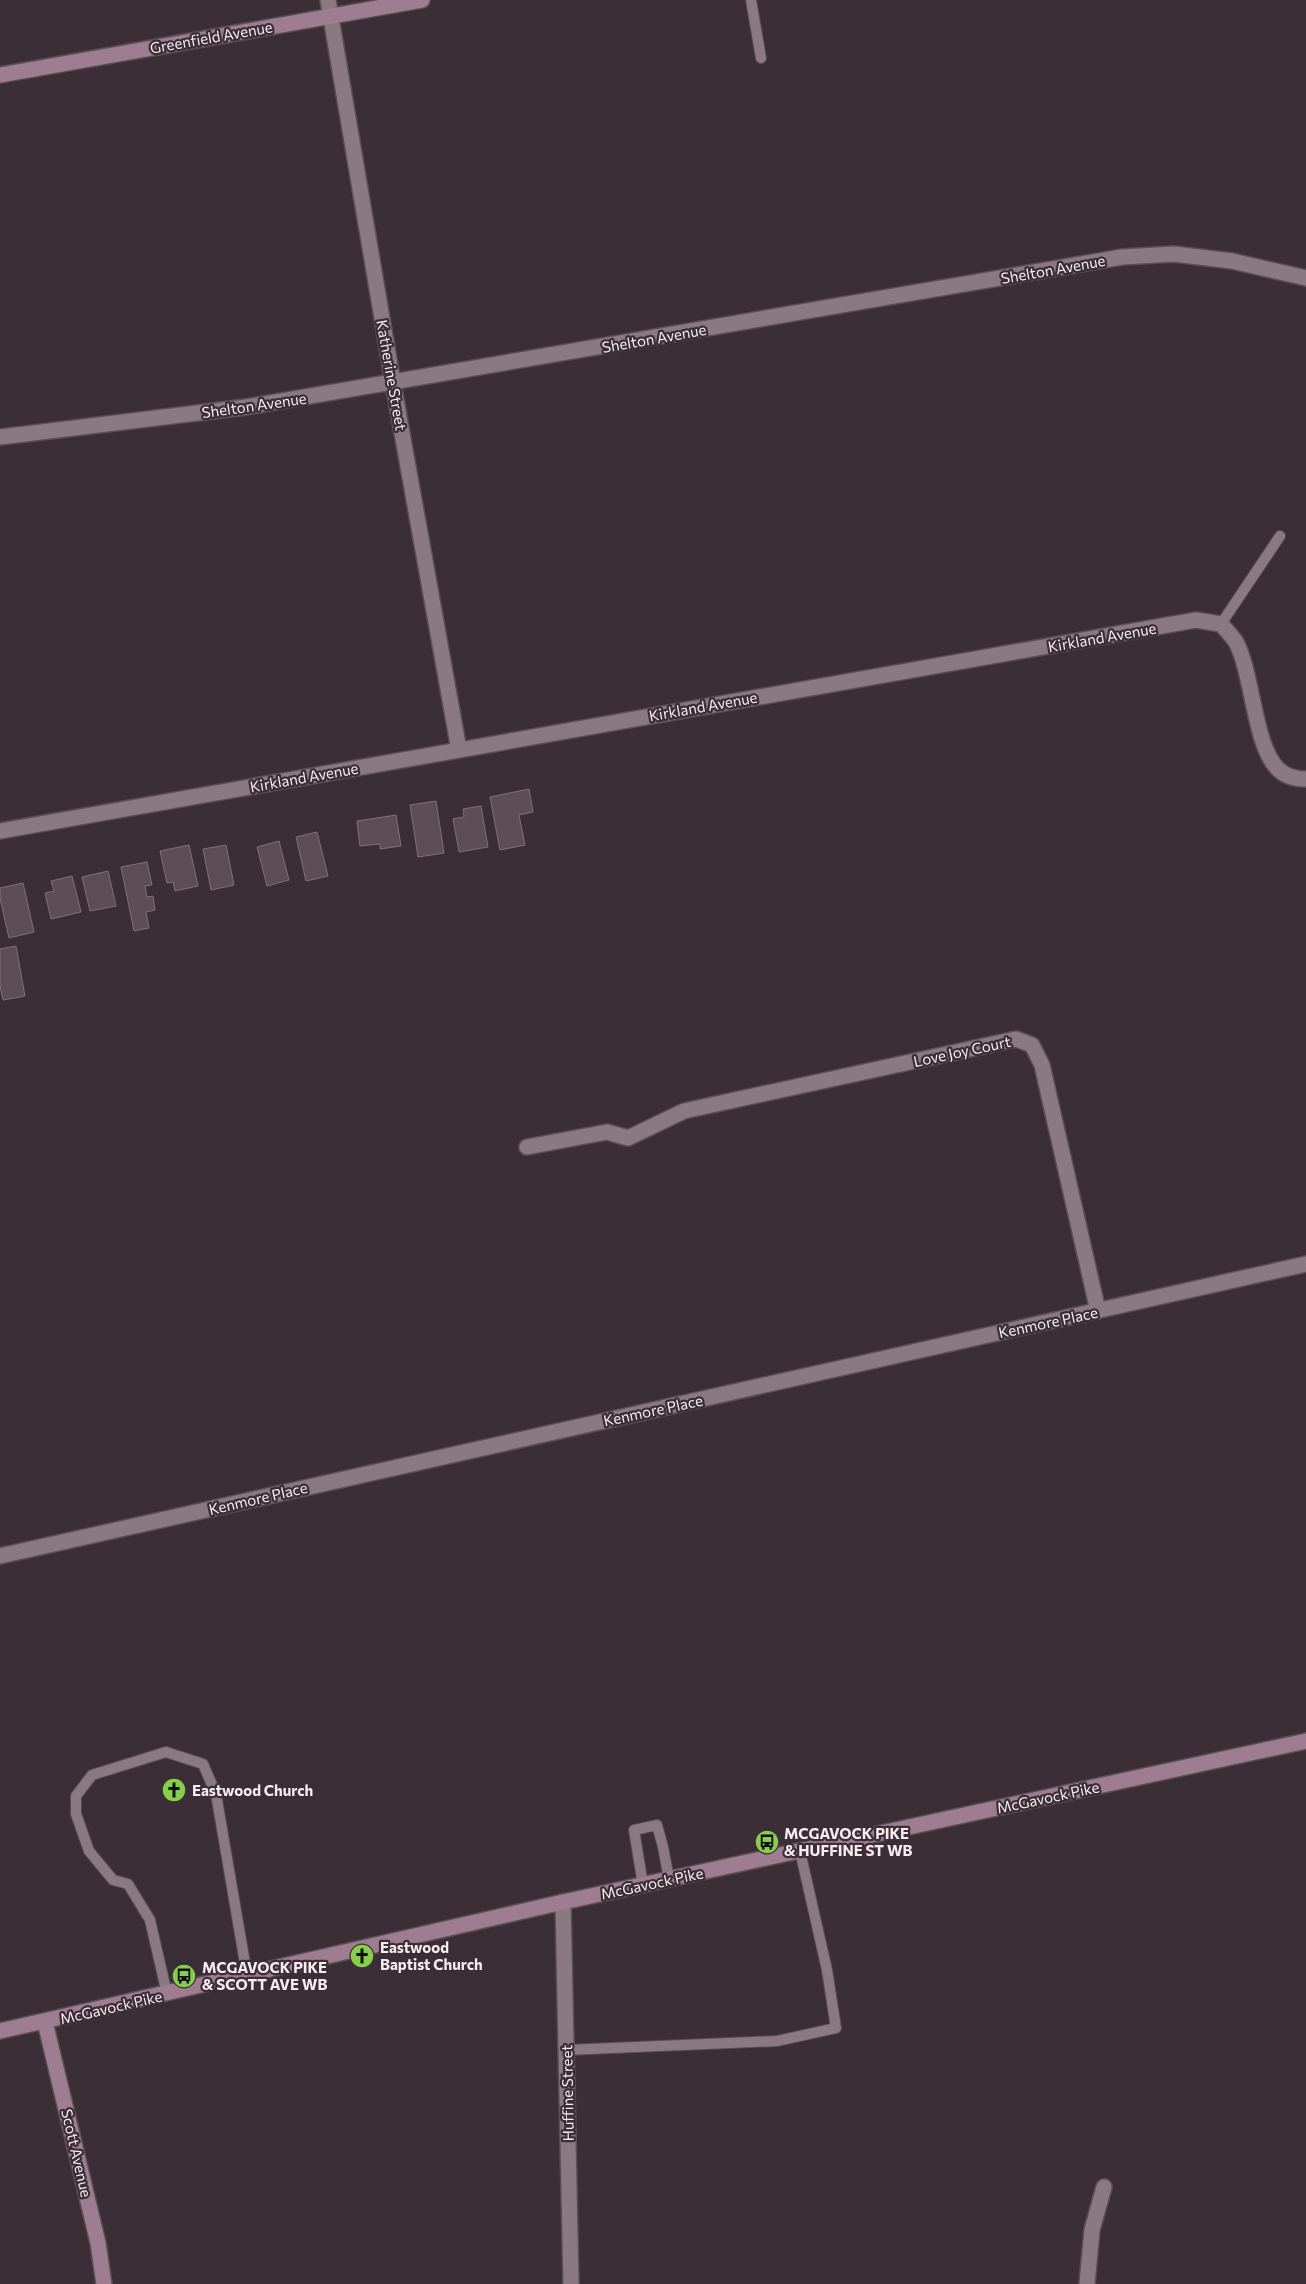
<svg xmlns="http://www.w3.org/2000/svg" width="1306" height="2284" font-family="Commissioner,sans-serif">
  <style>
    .building { fill: #5d4e56; stroke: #81707a }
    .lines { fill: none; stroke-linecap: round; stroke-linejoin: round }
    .lane-casing { stroke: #5a4d54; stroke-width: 12 }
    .street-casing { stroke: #5a4d54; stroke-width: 18 }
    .secondary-casing { stroke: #5a4d54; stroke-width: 18 }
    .lane { stroke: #8a7982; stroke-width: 10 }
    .street { stroke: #8a7982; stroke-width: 15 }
    .secondary { stroke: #9e7d90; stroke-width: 15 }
    .labels { text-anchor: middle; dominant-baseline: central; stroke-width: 4.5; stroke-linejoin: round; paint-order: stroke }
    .street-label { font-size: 15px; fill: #f5ebf0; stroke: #3c2e36 }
    .poi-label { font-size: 15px; font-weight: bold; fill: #f5ebf0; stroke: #3c2e36; text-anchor: start }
  </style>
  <rect width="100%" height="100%" fill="#3c2e36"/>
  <path class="building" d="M529,789L533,812L519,815L525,845L500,850L490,797Z
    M436,801L444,853L418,857L410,805Z
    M481,806L488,847L459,852L453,819L464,817L463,809Z
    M396,815L401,846L380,849V844L360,846L357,821Z
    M317,832L328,876L306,881L296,837Z
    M279,841L289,880L267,886L257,847Z
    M189,845L198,886L175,891L173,882L167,883L160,851Z
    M226,845L234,885L211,890L203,849Z
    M147,862L152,885L145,886L147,897L153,896L155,910L146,912L149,928L134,931L121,867Z
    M108,871L116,906L90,911L82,877Z
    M72,876L81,912L51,919L45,893L54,891L51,881Z
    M23,883L34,932L9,938L0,898V888Z
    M16,946L25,996L3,1000L0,986V949Z"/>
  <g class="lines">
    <g class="lane-casing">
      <path id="lane" d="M751,0L761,58
        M1221,624L1280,536
        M643,1885L634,1830L657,1825L663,1847L669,1879
        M167,1994L150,1920L128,1884L113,1880L89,1851L76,1814V1796L92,1775L166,1752L203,1764L216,1794L247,1975
        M566,2050L777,2041L836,2028L827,1970L800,1851"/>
    </g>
    <g class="street-casing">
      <path id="street" d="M328,0L393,383L459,750
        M0,437L246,407L1122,257L1174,254L1232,261L1306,278
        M0,831L1196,620L1221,624C1226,630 1232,636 1236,642C1253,674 1254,746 1278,769C1285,776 1296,779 1306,779
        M527,1147L607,1132L628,1138L684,1111L1016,1039L1032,1045L1042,1065L1098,1311
        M0,1556L1306,1264
        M563,1902L571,2284
        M1087,2284L1092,2230L1104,2187"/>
    </g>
    <g class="secondary-casing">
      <path id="secondary" d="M0,75L422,0
        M45,2022L98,2243L104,2284
        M0,2031L563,1902L1306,1741"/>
    </g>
    <use href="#lane" class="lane"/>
    <use href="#street" class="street"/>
    <use href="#secondary" class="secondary"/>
  </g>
  <defs>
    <g id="church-disc" transform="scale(1.25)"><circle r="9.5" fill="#87cf4b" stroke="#3c2e36"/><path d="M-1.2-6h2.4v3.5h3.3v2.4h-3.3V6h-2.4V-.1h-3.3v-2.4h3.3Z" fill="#111"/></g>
    <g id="bus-disc" transform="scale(1.25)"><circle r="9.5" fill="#87cf4b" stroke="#3c2e36"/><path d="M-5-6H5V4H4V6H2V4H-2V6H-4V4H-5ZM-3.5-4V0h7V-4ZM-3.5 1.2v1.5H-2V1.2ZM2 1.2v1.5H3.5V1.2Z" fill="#111"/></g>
  </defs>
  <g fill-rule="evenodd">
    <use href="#church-disc" x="174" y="1790"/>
    <use href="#bus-disc" x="767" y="1842"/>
    <use href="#church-disc" x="362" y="1956"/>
    <use href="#bus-disc" x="184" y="1976"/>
  </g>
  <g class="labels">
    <g class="street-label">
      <text transform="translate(211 37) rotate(-10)">Greenfield Avenue</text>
      <text transform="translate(1053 269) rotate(-10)">Shelton Avenue</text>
      <text transform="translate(654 338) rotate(-10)">Shelton Avenue</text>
      <text transform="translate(392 375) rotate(80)">Katherine Street</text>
      <text transform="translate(254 405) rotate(-8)">Shelton Avenue</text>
      <text transform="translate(1102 637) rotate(-10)">Kirkland Avenue</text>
      <text transform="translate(703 706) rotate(-10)">Kirkland Avenue</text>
      <text transform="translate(304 777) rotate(-10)">Kirkland Avenue</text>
      <text transform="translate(962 1051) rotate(-12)">Love Joy Court</text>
      <text transform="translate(1048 1322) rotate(-12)">Kenmore Place</text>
      <text transform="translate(653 1410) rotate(-12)">Kenmore Place</text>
      <text transform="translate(258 1498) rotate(-13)">Kenmore Place</text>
      <text transform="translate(1048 1797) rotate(-12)">McGavock Pike</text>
      <text transform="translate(652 1883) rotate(-12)">McGavock Pike</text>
      <text transform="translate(111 2007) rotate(-13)">McGavock Pike</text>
      <text transform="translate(567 2093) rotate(-91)">Huffine Street</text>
      <text transform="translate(77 2153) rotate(77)">Scott Avenue</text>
    </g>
    <g class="poi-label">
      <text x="192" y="1790">Eastwood Church</text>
      <text x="784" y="1833">MCGAVOCK PIKE<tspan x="784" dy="17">&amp; HUFFINE ST WB</tspan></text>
      <text x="380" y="1947">Eastwood<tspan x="380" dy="17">Baptist Church</tspan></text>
      <text x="202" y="1967">MCGAVOCK PIKE<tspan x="202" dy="17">&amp; SCOTT AVE WB</tspan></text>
    </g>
  </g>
</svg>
